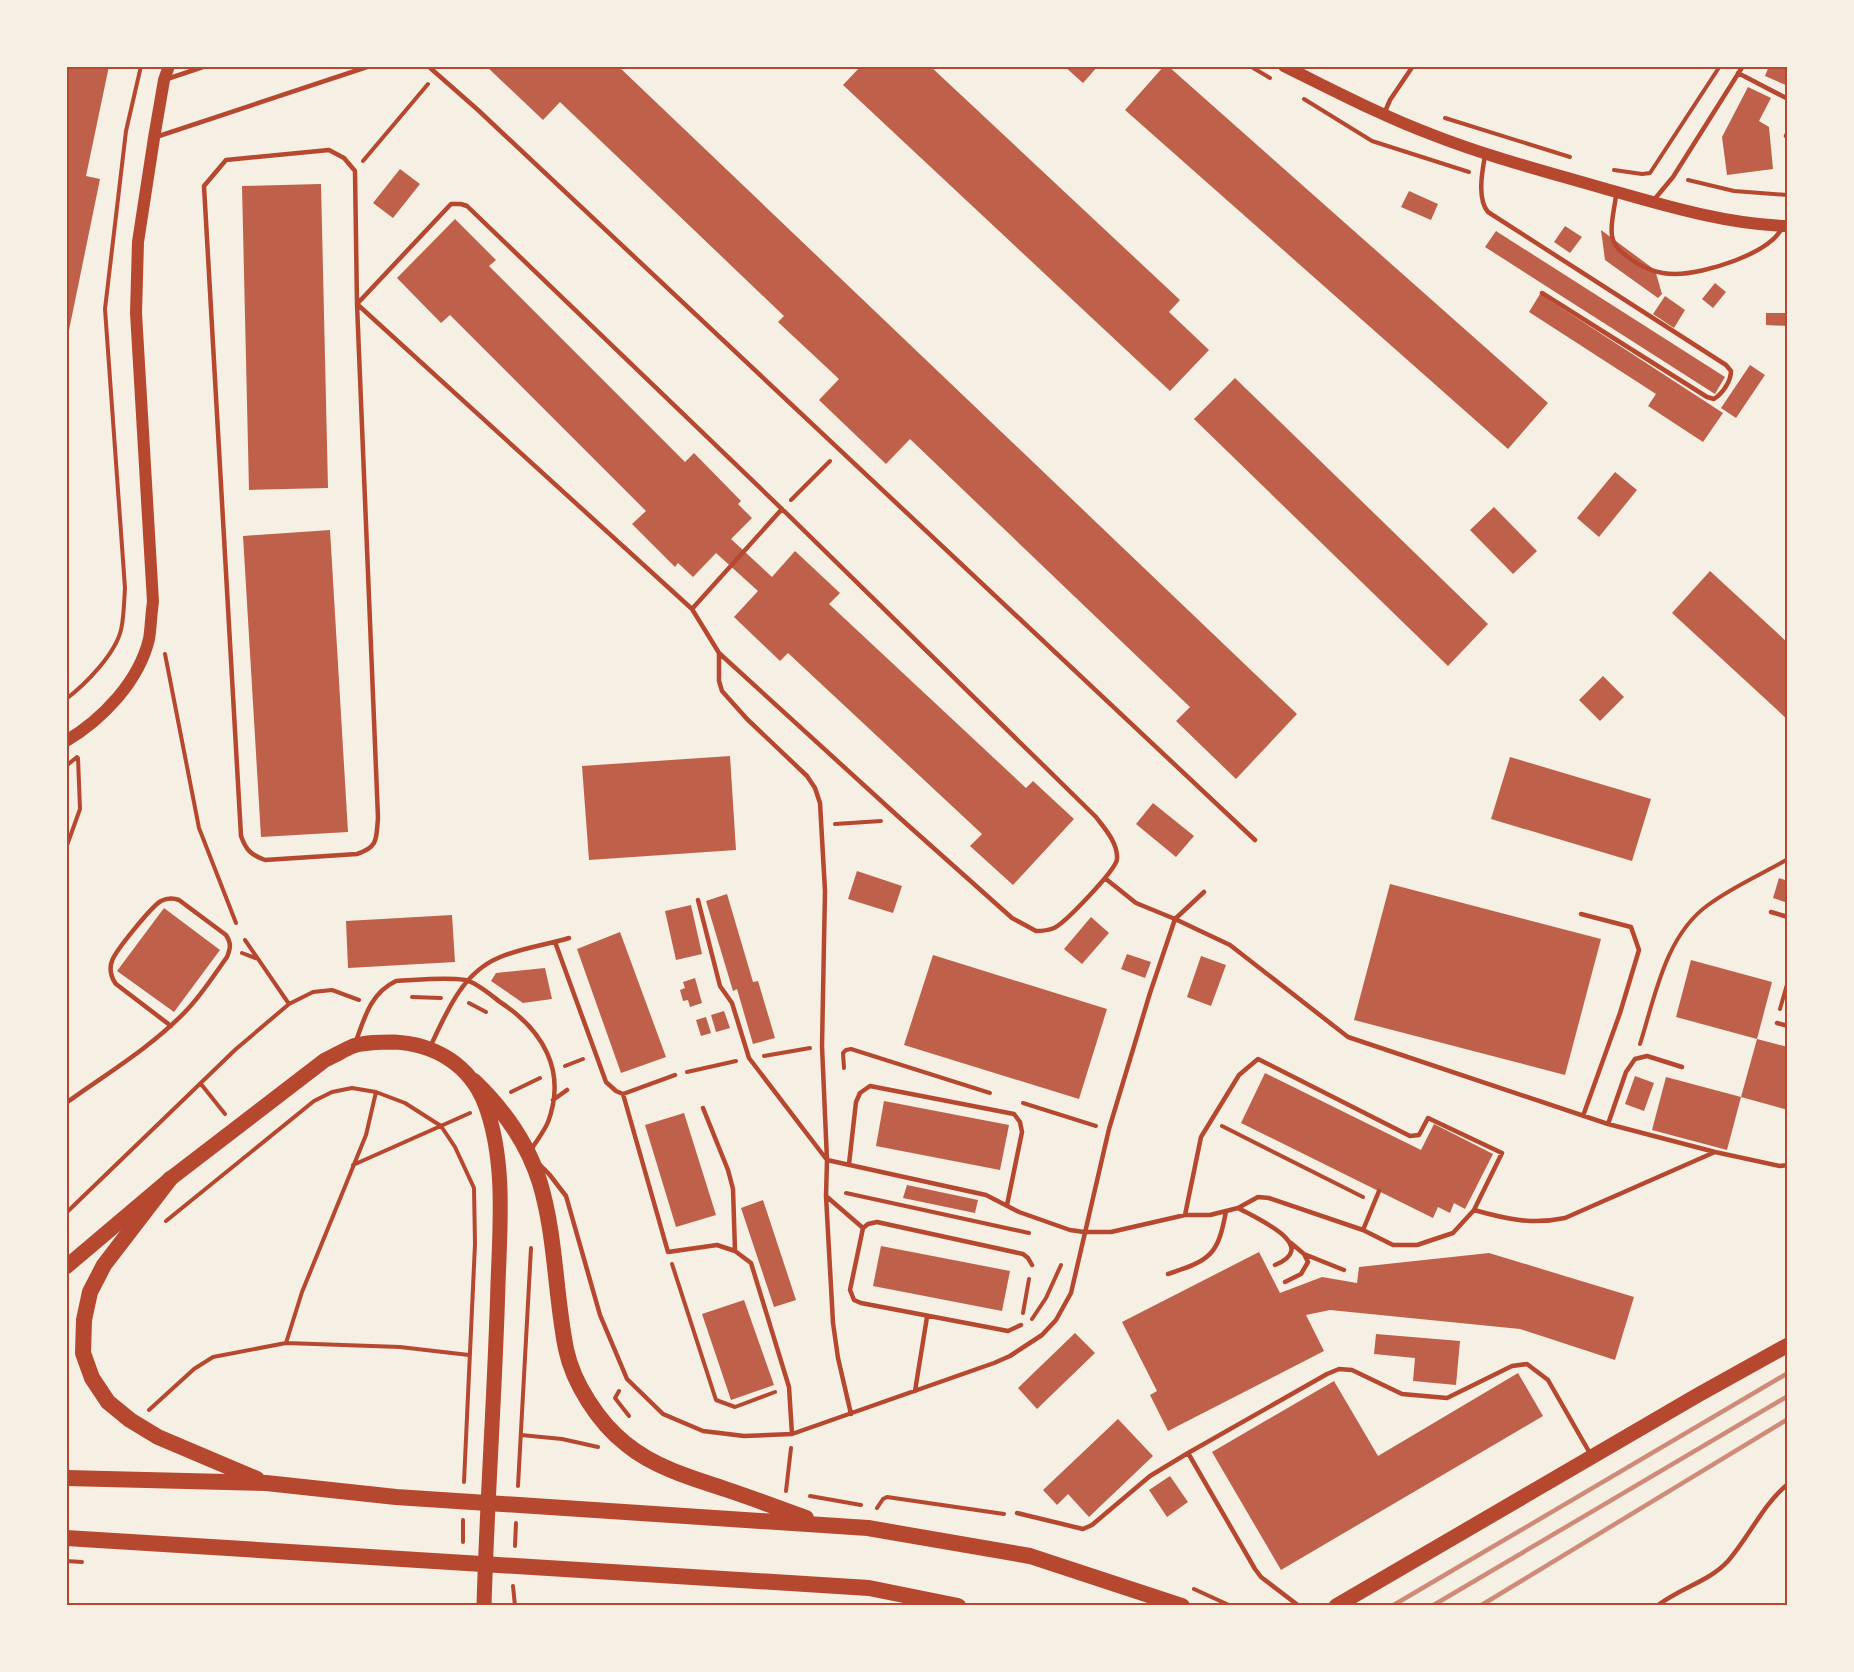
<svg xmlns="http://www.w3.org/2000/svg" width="1854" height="1672" font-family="Bitter,serif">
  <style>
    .building { fill: #bf614a }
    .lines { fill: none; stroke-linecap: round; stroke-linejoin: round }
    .path { stroke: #b5482f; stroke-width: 4 }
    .service { stroke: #b5482f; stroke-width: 4.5 }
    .secondary { stroke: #b5482f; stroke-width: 12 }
    .primary { stroke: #b5482f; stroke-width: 15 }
    .trunk { stroke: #b5482f; stroke-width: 16 }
    .rail { stroke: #cf8b77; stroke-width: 4.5 }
    .neatline { fill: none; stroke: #b5482f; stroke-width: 2 }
  </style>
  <rect width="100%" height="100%" fill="#f6efe4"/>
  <path class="building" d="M66,66H109L86,176L100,179L67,340Z
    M486,66H618L1297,714L1236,779L1176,721L1190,707L910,439L886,464L819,400L839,379L778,322L784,316L560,102L543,120Z
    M861,66H930L1180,300L1169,312L1209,350L1170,391L843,85Z
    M1064,66H1098L1083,83Z
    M1164,66H1168L1548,403L1508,449L1125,110Z
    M1769,66H1788V86L1765,76Z
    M1748,87L1771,98L1759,121L1769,127L1773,169L1727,175L1722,137Z
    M400,169L420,184L393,218L373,203Z
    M321,184L328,488L249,490L242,186Z
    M1409,191L1438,204L1431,220L1401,207Z
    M455,219L496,260L489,266L685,462L694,453L741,501L738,504L752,518L731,539L772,577L795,551L840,593L829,604L1026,788L1033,781L1074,819L1013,885L970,846L982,834L788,653L780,661L734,617L758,591L716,553L693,577L678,563L675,567L632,524L646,511L450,315L441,323L397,278Z
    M1565,226L1582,237L1570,253L1554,242Z
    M1601,230L1655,270L1662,294L1658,298L1605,260Z
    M1496,231L1725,377L1715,394L1485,247Z
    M1715,283L1726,292L1713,308L1702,299Z
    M1540,294L1723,413L1703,442L1648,406L1656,394L1529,312Z
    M1665,296L1685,310L1674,328L1653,314Z
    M1766,313H1788V326L1766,325Z
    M1750,365L1765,375L1736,418L1721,408Z
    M1235,378L1488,624L1448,666L1194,419Z
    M1615,472L1637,490L1599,537L1577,518Z
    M1494,507L1537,551L1513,574L1470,530Z
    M330,530L348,832L261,837L243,536Z
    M1710,571L1788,643V720L1672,613Z
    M1603,676L1624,697L1600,721L1579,700Z
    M730,756L736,850L589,860L582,766Z
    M1510,757L1651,799L1632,861L1491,819Z
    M1153,803L1194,836L1176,857L1136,824Z
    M857,871L902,886L893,913L848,899Z
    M1779,878L1788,881V903L1773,898Z
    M1390,884L1601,939L1565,1075L1354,1020Z
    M727,894L753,982L758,981L775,1038L753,1044L737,989L733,991L706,901Z
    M691,905L702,954L676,960L665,911Z
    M164,908L220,950L174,1012L117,971Z
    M452,915L455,962L348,968L346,921Z
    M1091,917L1109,933L1082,964L1064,949Z
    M620,932L666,1057L621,1073L577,949Z
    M1127,954L1151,962L1145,978L1121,969Z
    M933,955L1107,1009L1079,1099L904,1045Z
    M1201,956L1226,965L1211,1006L1187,997Z
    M1691,960L1772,982L1757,1039L1676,1017Z
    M545,968L552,999L523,1003L491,981L496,973Z
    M695,978L702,1003L690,1007L688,1000L683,1001L680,990L685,988L683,982Z
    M724,1011L730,1028L716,1032L711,1015Z
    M706,1017L711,1033L701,1036L696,1020Z
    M1757,1039L1788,1047V1110L1741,1097Z
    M1265,1073L1421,1150L1434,1124L1493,1154L1465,1209L1454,1203L1450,1213L1438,1207L1433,1218L1241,1123Z
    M1635,1076L1654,1083L1644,1111L1625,1104Z
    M1666,1077L1741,1097L1727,1150L1652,1130Z
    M884,1101L1009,1125L1000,1170L876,1146Z
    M684,1113L716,1215L676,1227L645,1125Z
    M907,1185L978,1200L975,1213L903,1198Z
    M763,1200L796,1300L774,1307L741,1208Z
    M881,1246L1010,1271L1002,1311L873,1286Z
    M1259,1252L1280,1293L1322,1277L1357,1283L1359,1267L1489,1253L1634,1297L1615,1360L1520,1329L1330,1310L1306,1315L1324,1351L1168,1431L1150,1395L1157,1391L1122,1322Z
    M744,1300L774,1385L731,1400L702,1314Z
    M1075,1333L1095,1353L1037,1409L1018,1388Z
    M1376,1334L1460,1341L1456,1385L1413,1381L1415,1358L1374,1354Z
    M1518,1373L1543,1416L1281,1570L1212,1452L1334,1381L1378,1456Z
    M1118,1419L1153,1456L1089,1517L1068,1494L1057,1505L1043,1490Z
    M1170,1476L1188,1502L1167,1517L1149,1490Z"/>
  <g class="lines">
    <path class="path" d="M1250,66L1270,78
      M1304,99L1372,141L1469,172
      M1445,118L1570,157
      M363,161L428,84
      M1614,170L1642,174L1650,173L1720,66
      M1688,180L1734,191L1788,195
      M791,500L830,461
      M165,654L199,828L236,923
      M66,699C86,684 115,654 121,630C124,617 124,602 125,588L105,309L126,131L141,66
      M66,766L77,757
      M835,824L881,821
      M66,848L80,809L78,758
      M245,940L289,1004
      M242,953L258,959
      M412,997L441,998
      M469,1003L486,1012
      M1780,1009L1788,981
      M1640,1044C1655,997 1665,936 1708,905C1732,887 1762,874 1788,859
      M764,1056L810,1048
      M565,1066L583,1059
      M844,1068L843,1053L846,1050L851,1049L990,1093
      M687,1072L736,1061
      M201,1084L225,1114
      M511,1092L540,1078
      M1023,1103L1096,1126
      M1222,1126L1363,1197
      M353,1165L470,1113
      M846,1193L1029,1233
      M66,1213L236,1049L289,1004L313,992L332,990L359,1000
      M166,1221L314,1101L332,1092L352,1088L376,1092L405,1103L441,1126L455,1147L474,1188L475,1244L464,1482
      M672,1264L716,1400L735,1407L775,1392
      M1023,1313L1029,1279
      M1032,1319L1046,1298L1061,1265
      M286,1343L302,1292L366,1135L376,1092
      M619,1391L615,1398L629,1416
      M149,1410L194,1369L213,1357L286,1343L400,1347L469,1355
      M521,1435L562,1439L598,1447
      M518,1486L531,1248
      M786,1491L791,1448
      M810,1496L861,1505
      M877,1508L883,1499L887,1497L1004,1514
      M463,1542V1520
      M515,1546L516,1523
      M66,1561L82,1562
      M513,1586L515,1606
      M1194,1589L1231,1606"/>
    <path class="service" d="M428,66L478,110L1255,840
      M1738,73L1788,99
      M167,79L206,66
      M1384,114L1390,100L1413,66
      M1786,136L1788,132
      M156,137L370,66
      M1485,156C1482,172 1477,199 1488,212L1726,365L1731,371C1731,381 1723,393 1714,399L1707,397L1542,293
      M1616,195C1615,207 1610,223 1612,236C1613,245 1622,253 1628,257C1642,268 1658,274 1675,274C1704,274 1769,254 1782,228
      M1653,201L1673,177L1743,66
      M692,609L782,509
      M719,653L901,819L1012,918L1036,931C1042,931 1049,930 1054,928C1065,923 1116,870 1117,859C1118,843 1105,829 1096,817L782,509L467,206L461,204H451L357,304L378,818C376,838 379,847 357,854L265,860C251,855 246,850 241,836L204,186L226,160L329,150L344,158L355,171L357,304L692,609L719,653V681L722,691L747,719L807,776L815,788L820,803L825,891L822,1046L827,1160L986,1195L1019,1212L1070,1230L1084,1232H1111L1185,1215H1210L1238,1208L1258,1197L1269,1198L1363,1230L1393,1245H1417L1453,1233L1474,1210L1502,1153L1428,1118L1419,1135L1410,1136L1258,1059L1239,1075L1201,1137L1185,1215
      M1106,879L1136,903L1175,919L1204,892
      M698,900L720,986L732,1003L749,1058L827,1160L826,1196L833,1323L838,1358L851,1414
      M1771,912L1788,917
      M1581,914L1631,927L1639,950L1620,1013L1583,1116
      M555,942L606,1082L616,1091L623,1094L675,1075
      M1777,1023L1788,1026
      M356,1041C365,1016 371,993 396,981C418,980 444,977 465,980C476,982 491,995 500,1002C543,1030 567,1071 548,1122C544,1132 536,1141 531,1150
      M430,1047C446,1014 461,974 498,958C520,948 546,945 569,938
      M623,1094L668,1252L717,1245L735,1251L751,1263L789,1387L792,1434
      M553,1100L567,1090
      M66,1103C106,1074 150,1048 185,1012C201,996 214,975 227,957C231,947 231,943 226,935L179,900C173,898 167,898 161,901C152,906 115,951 112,961C109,968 111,978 116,984L171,1026
      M703,1108L728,1170L733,1189L735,1251
      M1608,1124L1626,1072L1635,1059L1647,1056L1682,1067
      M849,1164L856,1102L860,1093L870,1086L1014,1114L1020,1122L1022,1132L1007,1205
      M540,1165L549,1174L566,1196L600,1315L627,1379L663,1414L703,1431L744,1436L792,1434L994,1363L1010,1356L1042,1335L1056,1320L1071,1293L1109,1129L1150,993L1175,919L1230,945L1348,1037L1608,1124L1715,1152L1780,1166L1788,1165
      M826,1196L863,1228
      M1238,1208C1258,1219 1321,1246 1275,1265
      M1474,1210C1506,1219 1532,1225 1565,1218L1715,1152
      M1363,1230L1379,1191
      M1304,1254L1344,1270
      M1168,1274C1210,1260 1218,1256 1226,1211
      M1285,1282L1301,1274L1308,1262L1304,1254L1291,1243
      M1021,1325L1008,1331L861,1303L854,1300L850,1290L863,1228L868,1224L877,1222L1023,1254L1028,1258L1032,1265
      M915,1391L927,1317
      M1017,1513L1083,1529L1092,1525L1150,1476L1188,1453
      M1299,1606L1261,1577L1255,1569L1188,1453L1327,1374L1339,1369L1352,1370L1402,1394L1447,1398L1512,1366L1527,1364L1548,1380L1591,1455
      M1657,1606C1679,1588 1709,1582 1728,1561C1750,1536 1762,1505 1788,1484"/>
    <path class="secondary" d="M1284,66C1333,90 1382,116 1433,135C1489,157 1548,172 1606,189C1662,205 1729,225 1788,226
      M66,741C103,719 139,681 149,639C151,628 151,614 153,602L136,313L138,242L154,138L164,80L169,66"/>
    <path class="primary" d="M66,1267L170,1179L325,1060C334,1056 344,1050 353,1046C366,1042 380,1042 394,1042C435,1044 470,1065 485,1104C506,1160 500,1226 498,1284C495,1392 487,1499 484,1606
      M1336,1606L1698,1395L1788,1345"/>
    <path class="trunk" d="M474,1081C503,1109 528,1144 540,1183C556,1237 555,1294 566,1349C573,1383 599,1423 626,1444C654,1467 691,1478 725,1489C752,1498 779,1508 806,1518
      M170,1179L104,1265L90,1292L84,1320L83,1353L92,1378L108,1402L130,1420L158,1437L257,1479
      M66,1478L266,1483L396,1497L868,1528L1030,1556L1182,1606
      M66,1538L869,1588L958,1606"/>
    <path class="rail" d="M1392,1606L1788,1373
      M1432,1606L1788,1396
      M1480,1606L1788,1419"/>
  </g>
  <rect width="1854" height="1672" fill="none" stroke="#f6efe4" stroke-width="135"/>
  <rect x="68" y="68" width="1718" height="1536" class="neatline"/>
</svg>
